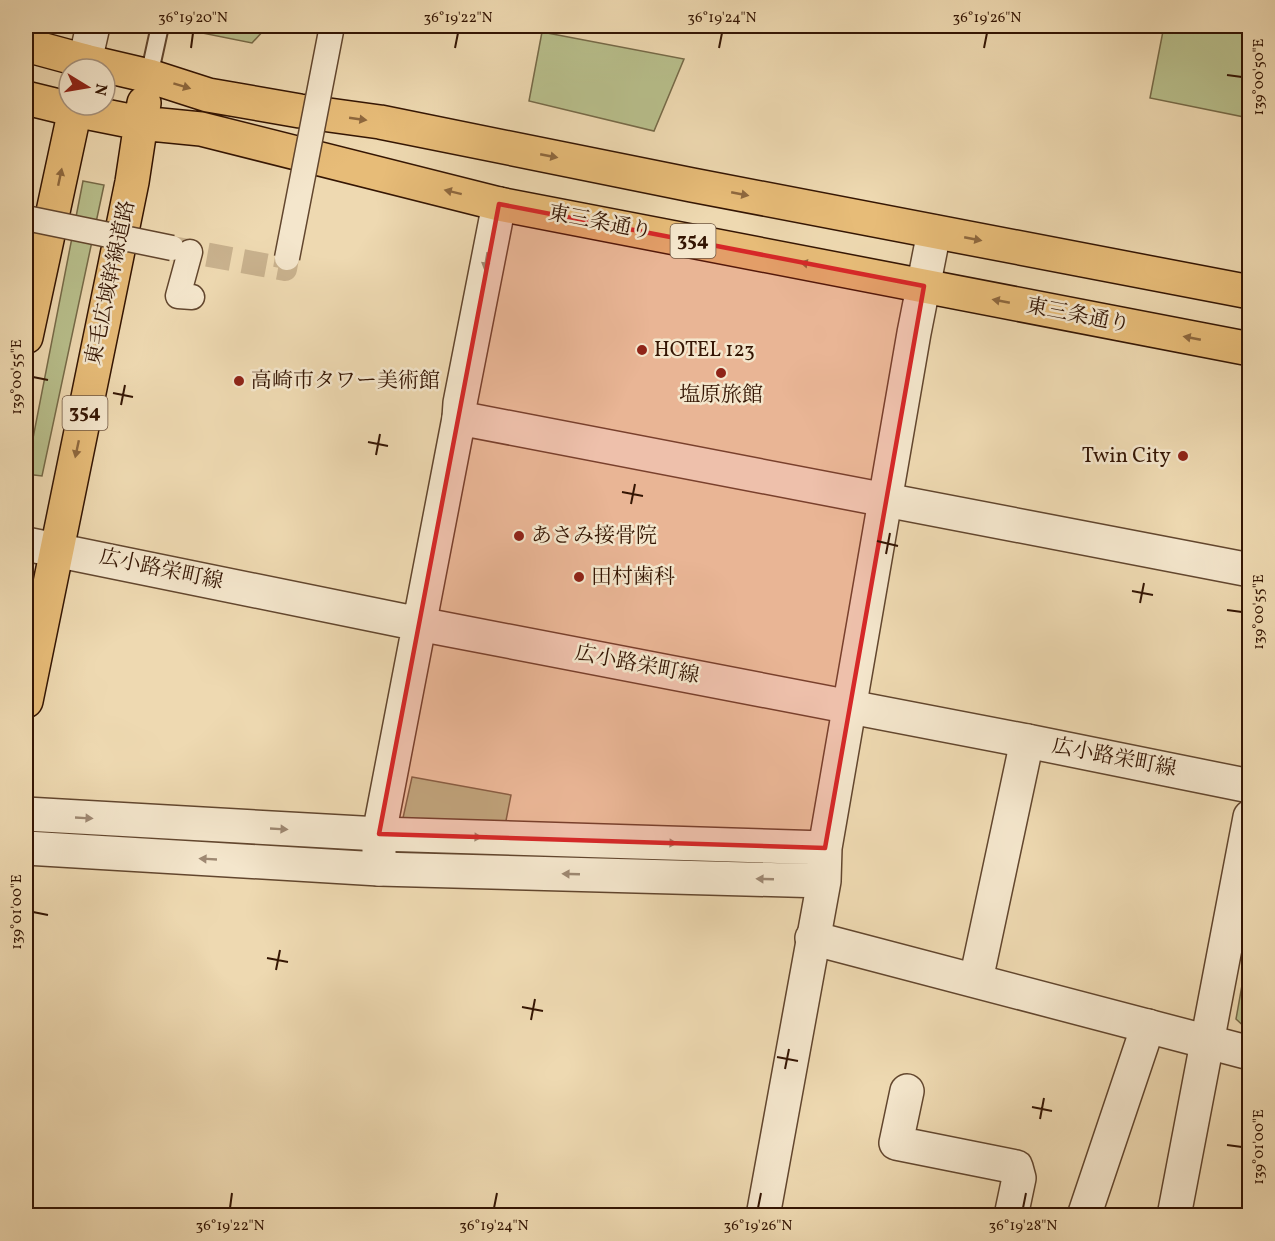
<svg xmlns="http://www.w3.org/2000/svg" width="1275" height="1241" font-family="Vollkorn,'Noto Serif JP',serif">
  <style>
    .green { fill: #b8bf8c; stroke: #766a48; stroke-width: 1.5 }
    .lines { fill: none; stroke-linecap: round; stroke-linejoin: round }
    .pedestrian-tunnel { stroke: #c9b28e; stroke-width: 24; stroke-dasharray: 24 12; stroke-linecap: butt }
    .service-casing { stroke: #62462e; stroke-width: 20 }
    .pedestrian-casing { stroke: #62462e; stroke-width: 27 }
    .minor-casing { stroke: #62462e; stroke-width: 36 }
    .tertiary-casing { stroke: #62462e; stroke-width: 36 }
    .primary-casing { stroke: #341503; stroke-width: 36 }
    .trunk-casing { stroke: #341503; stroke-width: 36 }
    .service { stroke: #f4e6cc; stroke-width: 16 }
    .pedestrian { stroke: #f4e6cc; stroke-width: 24 }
    .minor { stroke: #f4e6cc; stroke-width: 33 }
    .tertiary { stroke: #f4e6cc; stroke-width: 33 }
    .primary { stroke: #e7bc78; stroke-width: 33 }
    .trunk { stroke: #e7bc78; stroke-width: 33 }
    .pedestrian-bridge-casing { stroke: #62462e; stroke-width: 27; stroke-linecap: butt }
    .pedestrian-bridge { stroke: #f4e6cc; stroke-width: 24 }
    .oneway { fill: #8e683e }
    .oneway2 { fill: #9e8872 }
    .marked { fill: #d62828; fill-opacity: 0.2; stroke: #d62828; stroke-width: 4.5; stroke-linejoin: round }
    .ticks { fill: none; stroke: #341503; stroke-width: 2 }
    .poi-dot { fill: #8f2418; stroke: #f4e6cc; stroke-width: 2 }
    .labels { text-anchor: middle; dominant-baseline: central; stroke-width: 5; stroke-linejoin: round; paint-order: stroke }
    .shield { fill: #f4e6cc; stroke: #6e543f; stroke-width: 1.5 }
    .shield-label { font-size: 20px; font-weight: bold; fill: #341503 }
    .street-label { font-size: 21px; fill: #341503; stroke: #f4e6cc }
    .poi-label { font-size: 21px; fill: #341503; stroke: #f4e6cc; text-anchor: start }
    .neatline { fill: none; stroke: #341503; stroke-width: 2 }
    .ticks-label { font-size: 15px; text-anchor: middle; fill: #341503 }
  </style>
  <rect width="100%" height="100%" fill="#eed9b1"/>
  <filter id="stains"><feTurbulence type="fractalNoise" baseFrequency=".00333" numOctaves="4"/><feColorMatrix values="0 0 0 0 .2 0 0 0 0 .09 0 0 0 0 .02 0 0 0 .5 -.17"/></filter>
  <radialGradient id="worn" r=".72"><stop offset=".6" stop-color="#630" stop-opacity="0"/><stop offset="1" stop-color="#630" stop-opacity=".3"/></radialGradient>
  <path class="green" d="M182,26H266L264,30L252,43L182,29Z
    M1164,26H1249V118L1150,98Z
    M542,32L684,59L654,131L529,101Z
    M83,181L104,185L42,476L26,474Z
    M412,777L511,795L504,831L401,827Z
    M1249,946V1031L1236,1019Z"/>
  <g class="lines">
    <path class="pedestrian-tunnel" d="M172,248L285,269L287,258"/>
    <g class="service-casing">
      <path id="service" d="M149,76L160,26"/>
    </g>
    <g class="pedestrian-casing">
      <path id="pedestrian" d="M190,252L178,296L192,297"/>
    </g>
    <g class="minor-casing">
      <path id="minor" d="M459,418L460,403L499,204
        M26,814L379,834L825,848
        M26,848L379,869L824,881
        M976,980L1027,741
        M907,1091L896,1143L1016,1167L1019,1178L1011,1216
        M763,1216L824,881L825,848L914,333L934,232
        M1084,1216L1148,1026
        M1174,1216L1250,817"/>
    </g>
    <g class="tertiary-casing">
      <path id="tertiary" d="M85,61L93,26
        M26,544L419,624L1027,741L1250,786
        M379,869V834L459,418L1250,570
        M812,938L1250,1053"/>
    </g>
    <g class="primary-casing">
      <path id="primary" d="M26,45L85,61
        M26,98L75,110"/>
    </g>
    <g class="trunk-casing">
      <path id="trunk" d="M83,69L85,61L149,76L208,95L300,111L380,122L692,185L1250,292
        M75,110L140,123L201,129L499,204L1250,349
        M26,337L76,105
        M26,701L132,182L144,103"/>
    </g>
    <use href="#service" class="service"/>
    <use href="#pedestrian" class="pedestrian"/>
    <use href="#minor" class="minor"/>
    <use href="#tertiary" class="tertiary"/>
    <use href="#primary" class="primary"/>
    <use href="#trunk" class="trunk"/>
    <g class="pedestrian-bridge-casing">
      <path id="pedestrian-bridge" d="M26,218L172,248
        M287,258L332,26"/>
    </g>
    <use href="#pedestrian-bridge" class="pedestrian-bridge"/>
  </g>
  <defs><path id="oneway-solid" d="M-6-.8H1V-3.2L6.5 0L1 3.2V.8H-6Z" transform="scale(1.5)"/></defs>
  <g class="oneway">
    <use href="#oneway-solid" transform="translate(182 86) rotate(17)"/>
    <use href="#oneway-solid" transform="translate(358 119) rotate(8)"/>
    <use href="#oneway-solid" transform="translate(549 156) rotate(11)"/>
    <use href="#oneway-solid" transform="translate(60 177) rotate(-78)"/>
    <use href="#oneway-solid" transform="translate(453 192) rotate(-166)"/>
    <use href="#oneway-solid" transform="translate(740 194) rotate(11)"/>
    <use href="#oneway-solid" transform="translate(973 239) rotate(11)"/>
    <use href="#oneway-solid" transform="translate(809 264) rotate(-169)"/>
    <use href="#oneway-solid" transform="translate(1001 301) rotate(-169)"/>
    <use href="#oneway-solid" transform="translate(1192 338) rotate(-169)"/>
    <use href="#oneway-solid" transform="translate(77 449) rotate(102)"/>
  </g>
  <g class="oneway2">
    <use href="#oneway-solid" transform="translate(486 261) rotate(100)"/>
    <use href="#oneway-solid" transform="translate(84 818) rotate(3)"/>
    <use href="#oneway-solid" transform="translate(279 829) rotate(3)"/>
    <use href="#oneway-solid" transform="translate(473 837) rotate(2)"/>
    <use href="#oneway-solid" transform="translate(668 843) rotate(2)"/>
    <use href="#oneway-solid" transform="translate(208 859) rotate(-177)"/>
    <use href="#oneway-solid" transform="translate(571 874) rotate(-178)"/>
    <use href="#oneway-solid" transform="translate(765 879) rotate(-178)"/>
  </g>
  <path class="marked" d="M499,204L924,286L825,848L379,834Z"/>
  <path class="ticks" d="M191,48L193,33M455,48L458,33M719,48L722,33M984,48L987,33M1227,75L1242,77M33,377L48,380M113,393L133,397M121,405L125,385M368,442L388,446M376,455L380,434M622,492L643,496M631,504L635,484M877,541L898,546M886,554L890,533M1132,591L1153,595M1140,603L1144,583M1227,610L1242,612M33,912L48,915M267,958L288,962M276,970L280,950M522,1007L543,1011M531,1020L535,999M777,1057L798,1061M785,1069L789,1049M1032,1107L1052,1111M1040,1119L1044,1098M1227,1145L1242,1147M230,1208L232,1193M494,1208L497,1193M758,1208L761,1193M1023,1208L1026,1193"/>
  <g class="poi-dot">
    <circle cx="642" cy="350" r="6"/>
    <circle cx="721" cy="373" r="6"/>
    <circle cx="239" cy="381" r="6"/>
    <circle cx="1183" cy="456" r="6"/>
    <circle cx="519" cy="536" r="6"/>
    <circle cx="579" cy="577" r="6"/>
  </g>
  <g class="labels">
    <g class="shield">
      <rect x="670.5" y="224" width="45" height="34" rx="4.5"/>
      <rect x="62.5" y="396" width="45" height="34" rx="4.5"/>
    </g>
    <g class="shield-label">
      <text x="693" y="241">354</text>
      <text x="85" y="413">354</text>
    </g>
    <g class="street-label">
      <text transform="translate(600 223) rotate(11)">東三条通り</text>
      <text transform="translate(111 283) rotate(-78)">東毛広域幹線道路</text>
      <text transform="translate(1078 316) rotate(11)">東三条通り</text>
      <text transform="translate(161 570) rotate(12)">広小路栄町線</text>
      <text transform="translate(637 665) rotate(11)">広小路栄町線</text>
      <text transform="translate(1114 758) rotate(11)">広小路栄町線</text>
    </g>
    <g class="poi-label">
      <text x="654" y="350">HOTEL 123</text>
      <text x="251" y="381">高崎市タワー美術館</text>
      <text x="721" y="395" text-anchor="middle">塩原旅館</text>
      <text x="1171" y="456" text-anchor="end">Twin City</text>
      <text x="531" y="536">あさみ接骨院</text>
      <text x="591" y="577">田村歯科</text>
    </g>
  </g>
  <rect width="1275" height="1241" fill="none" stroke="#eed9b1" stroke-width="66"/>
  <g transform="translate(87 87) rotate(101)"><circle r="28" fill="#f4e6cc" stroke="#a7927c" stroke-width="1.5"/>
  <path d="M0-4.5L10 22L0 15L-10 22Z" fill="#8f2418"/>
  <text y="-9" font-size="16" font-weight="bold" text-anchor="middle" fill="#341503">N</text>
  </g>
  <rect x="33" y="33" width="1209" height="1175" class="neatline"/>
  <g class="ticks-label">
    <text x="193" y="22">36°19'20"N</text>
    <text x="458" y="22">36°19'22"N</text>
    <text x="722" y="22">36°19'24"N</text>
    <text x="987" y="22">36°19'26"N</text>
    <text transform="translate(1258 77) rotate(-90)" y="5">139°00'50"E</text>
    <text transform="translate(16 377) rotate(-90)" y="5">139°00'55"E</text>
    <text transform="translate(1258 612) rotate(-90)" y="5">139°00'55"E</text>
    <text transform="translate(16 912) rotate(-90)" y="5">139°01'00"E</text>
    <text transform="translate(1258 1147) rotate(-90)" y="5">139°01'00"E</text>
    <text x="230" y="1230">36°19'22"N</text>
    <text x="494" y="1230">36°19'24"N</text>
    <text x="758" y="1230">36°19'26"N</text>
    <text x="1023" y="1230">36°19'28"N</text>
  </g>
  <rect width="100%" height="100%" filter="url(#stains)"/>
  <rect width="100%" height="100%" fill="url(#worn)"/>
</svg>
